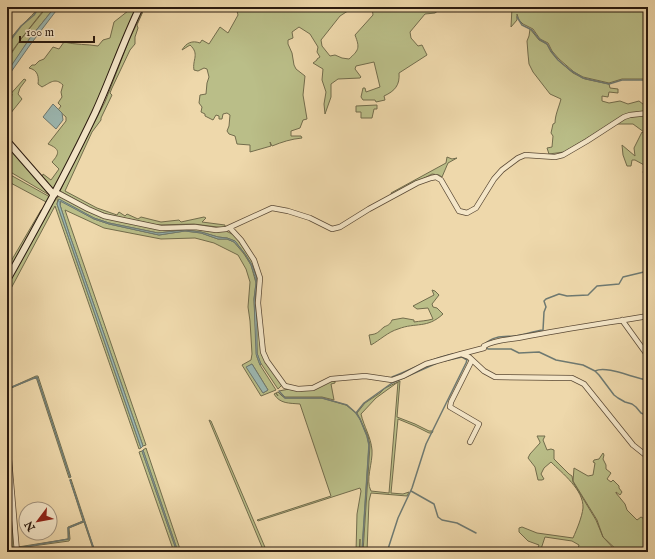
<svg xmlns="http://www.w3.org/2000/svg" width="655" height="559" font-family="'IM FELL English',serif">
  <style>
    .green { fill: #babe88; stroke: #726c4c; fill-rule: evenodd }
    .water { fill: #9cb8b2; stroke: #6e7971 }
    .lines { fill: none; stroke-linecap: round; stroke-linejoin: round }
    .stream { stroke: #6e7971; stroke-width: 1.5 }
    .minor-casing { stroke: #5b4a36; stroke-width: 6 }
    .secondary-casing { stroke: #2a1a0f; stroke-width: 8 }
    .minor { stroke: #f4e6c8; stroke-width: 4.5 }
    .secondary { stroke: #f4e6c8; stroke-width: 6 }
  </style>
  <rect width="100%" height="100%" fill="#eed8ab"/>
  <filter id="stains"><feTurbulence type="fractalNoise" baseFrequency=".005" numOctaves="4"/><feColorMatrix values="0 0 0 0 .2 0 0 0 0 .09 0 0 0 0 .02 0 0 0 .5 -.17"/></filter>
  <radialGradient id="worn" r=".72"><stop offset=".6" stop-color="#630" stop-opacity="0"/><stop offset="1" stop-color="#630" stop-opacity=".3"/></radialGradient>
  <path class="green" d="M39,7H46L21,39L7,58C7,55 6,49 7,46C10,34 32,17 39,7Z
    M47,7H55L30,38L7,73V60L21,39Z
    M133,7H137L101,96L55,188L53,189L42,178L43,174L51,180L59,169L52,162C60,153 60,149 48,144L66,121V117L58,110L61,106L58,103L62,97L61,92L63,85C55,77 50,83 42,87L38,84C39,77 38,70 29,68L32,65H35L39,61L44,59L53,47L59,49L64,42C76,45 87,44 98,46L103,40L110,38L114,22Z
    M232,7H354L340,16L321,40L322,46L330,56L335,55L342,58L349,59C359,50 360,48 355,35L373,15L372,7H443L435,13L425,14L410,32L411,38L418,46L422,45L427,55L399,73C400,85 395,91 384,96L385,100L376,102L375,100H363L361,97L363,88H365L366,92L380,87L374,62L356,66L355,69L361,77L360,78L338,79L331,84V97L325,114L324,104L326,92L322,80L323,69L313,63L317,60V59L320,57L317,52L318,47L310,34L299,27L292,32L293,38L288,40V44L292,53L294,65L296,69L305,76L303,95L307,119L303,120L300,128L291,131V136H301L302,138C291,139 282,142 272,146L270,142L271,146L250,152V145L237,144L235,136L229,134L227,131L229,126L230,115L227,113L223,114L222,119H219V116L216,115L213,120L205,116V114L201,112L202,107L199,103L200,95L206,94L207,83L209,77L207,69L204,68L198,71L194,70C192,60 200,54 190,45L182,50C186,43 192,40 200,43L202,40L209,44L220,27L228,33L238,15L237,11Z
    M512,7H648V79H622L609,83L583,77L574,72L559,59L552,51L548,43L540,39L533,29L523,24L519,20L517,14V20L511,27Z
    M144,9L137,25L138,28L135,37V44L130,50L112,88L110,93L112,95L101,118V120L92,132L65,191L97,208L117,215L119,212L125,216L127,214L138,219L141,217L161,222L179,220L181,222L204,217L206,218L202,222L225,225V228L194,224L157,225L109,215L92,209L60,191L77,155L105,102L129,40Z
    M530,29L539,40L547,44L551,52L558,60L573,73L585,79L609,84L610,88L618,89V93L609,92L608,97L602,96V101L609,103L620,101L628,104L639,101L648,108V111L627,114L564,152L549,154L547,148L552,147L553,136L551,133L553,124L555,123C555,115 559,107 561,99L550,94L533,72L529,64L528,54L527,41L529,36Z
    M24,79L26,80L20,88L18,94L22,99L10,114L7,111V109L9,111L12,94L7,100V98Z
    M377,105V109H374L372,118H361V112H356V106Z
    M648,114V135L633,124H615L626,118Z
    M642,132L648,137V184L643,172L646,166L635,160H632L631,166H627L623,155L622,145L635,156L634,148Z
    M7,143L51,193L52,196L48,203L7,181V173L50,197L51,196L7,170Z
    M447,157L452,159L457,158L448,163L442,177L439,175L432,174L392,195L391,193L446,163Z
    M59,196L88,211L131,223L220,231H226L232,234L241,243L254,263L258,278L263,356L266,363L282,385L278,389L260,362L257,353L255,298L257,283L256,276L252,265L245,254L235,241L227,238L218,237L201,232L185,230L158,233L109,223L94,218L58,199L57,204L141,448L139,449L55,206L7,296V286L52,204Z
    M61,201L94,219L109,224L159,235L185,231L201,233L218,239H227L234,242L244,254L251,265L256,283L254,299L257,357L260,365L276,390L261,396L242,365L251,360L252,354L250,321L248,307L250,282L246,269L238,255L214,243L195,238L161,239L104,228L65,210L146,445L143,446L70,236L60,205ZM252,364L268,390L263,393L247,367Z
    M44,209L7,275V268L41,210Z
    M432,290L435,291L439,295L432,304L433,307L437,308L443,314C427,329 416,322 398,329C388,332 380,340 371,345L369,335C378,334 378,332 384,327C388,325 390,325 392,320L403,318L414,320V322C420,321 426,321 433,319L428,308L417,309L413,306L434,295Z
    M36,376H38L71,477L69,478L36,377L7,390V389Z
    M328,381H335V383L331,384L334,400L322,397H285L279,391L289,389L301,390Z
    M400,381L397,417L415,424L429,431H433L432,433H429L415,426L398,419L391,493L403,494L409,492L407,496L371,493L369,501L367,552H363L370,445L368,436L357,413L365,403L380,393L385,388ZM398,382L389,493L371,491C365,480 373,463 372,450C371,437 364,427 361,414L376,398Z
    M278,392L282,396L285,398H322L346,405L356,413L360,419L367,436L369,445L362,552H360V539L359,552H356L357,514L361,491L360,488L258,521L257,520L331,496L300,404C289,403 280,404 274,394L276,393L278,396L276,393Z
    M209,420L211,421L267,552H264Z
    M537,436H545L543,440L547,450L551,449L554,450V459L569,474L572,476L573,482L596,520L603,537L617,552H577L579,545L572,541L545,537L540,552H536L539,545L528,541L519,532V528L522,527L537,533L573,538C577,529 582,517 583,508C584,490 562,473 551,462L544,468L541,474L544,479L542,480H538L535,467L528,458L530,454L540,443V442Z
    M146,448L181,552H178L143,450Z
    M142,451L177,552H174L139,452Z
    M603,453L604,455L603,459L606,465V469L611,473L607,479L611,482L613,480L619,486V488L622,492L620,495L616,492V493L625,504L627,510L637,520L641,517L648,521V552H619L603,537L597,520L573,481L574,468L588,476L593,475L595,463L593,462L594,460L599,459Z
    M7,464L15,552H10V551L13,548L10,547L7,506Z
    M71,479L95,552H94L84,522L69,528L70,539L69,541L18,548V547L68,539V527L83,521L70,480Z"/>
  <path class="water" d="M55,7H59L30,45L11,72L7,81V73L9,69L30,38Z
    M53,104L62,113L63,120L56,129L43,117Z
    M59,199L94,218L109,223L158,233L185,230L201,232L218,237L227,238L235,241L245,254L252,265L256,276L257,283L255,298L257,322V353L261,364L260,365L256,354L254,299L256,283L255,277L251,265L245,254L234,242L227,239H218L201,233L185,231L159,235L109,224L94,219L60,201V205L70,236L143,446L141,448L57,204Z
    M252,364L268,390L263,393L246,367Z
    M143,450L178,552H177L142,451Z"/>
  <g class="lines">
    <path class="stream" d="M517,17L522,25L532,30L539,39L547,44L551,51L558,60L570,70L583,78L609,84L622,80H648
      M7,45L21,26L34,15L39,7
      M485,344C494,335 505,337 515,336C525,335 534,331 543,330L544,312L546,307L544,301L546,299L559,294L567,296L588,295L597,286L619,284L623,277L648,271
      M485,346L488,349H511L519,353L539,352L556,360L583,365L595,371L599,375L614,395L618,398L625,402L632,404L636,407L641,413L648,416
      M595,371C607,365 635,379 648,380
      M392,383L437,363
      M7,389L37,377L70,477
      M279,391L285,398H322L347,405L356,413L360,419L367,436L369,445L362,552
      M356,413L364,403L392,383V377C413,369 431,358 453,354
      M70,480L95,552
      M411,491L434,504L438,517L442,520L457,523L476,533
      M18,548L69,539L68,528L84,521
      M387,552L398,518L412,488L426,444L466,363L467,360L462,357L444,361"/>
    <g class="minor-casing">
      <path id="minor" d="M56,192L88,209L104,216L161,228L195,227L216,230L226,229L272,208L288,211L310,218L332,229L340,227L369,209L417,183L431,178L436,177L441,180L459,211L467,213L476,208L494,179L502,170L518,158L525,155L555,157L563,155L587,141L624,117L630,115L648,113
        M230,228L241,240L254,260L260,278L258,303L263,352L267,361L285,386L298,389L313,388L331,379L365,376L392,380L403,376L426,364L461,354L469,357L484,371L495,377L572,378L584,384L633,445L648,457
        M622,320L648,356
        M461,354L484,348V346C496,339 510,340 523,337C565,329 606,323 648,316
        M7,436L17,552
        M470,442L479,424L450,407L451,402L472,360"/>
    </g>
    <g class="secondary-casing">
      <path id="secondary" d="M7,141L54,195
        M7,280C38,225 68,170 95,113C111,78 123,42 140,7"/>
    </g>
    <use href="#minor" class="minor"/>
    <use href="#secondary" class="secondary"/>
  </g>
  <rect width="655" height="559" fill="none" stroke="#eed8ab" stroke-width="24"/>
  <rect x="8" y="8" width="639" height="543" fill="none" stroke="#2a1a0f" stroke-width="2"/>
  <rect x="12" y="12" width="631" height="535" fill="none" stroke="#2a1a0f"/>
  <g transform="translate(38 521) rotate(238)"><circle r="19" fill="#f4e6c8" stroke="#a3947e"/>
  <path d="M0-3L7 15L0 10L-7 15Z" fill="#8f2418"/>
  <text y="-6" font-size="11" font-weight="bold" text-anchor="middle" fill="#2a1a0f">N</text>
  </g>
  <path d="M20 36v6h74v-6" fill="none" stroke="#2a1a0f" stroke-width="2"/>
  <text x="26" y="36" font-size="12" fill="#2a1a0f" stroke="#f4e6c8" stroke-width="3" paint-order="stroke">100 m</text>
  <rect width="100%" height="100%" filter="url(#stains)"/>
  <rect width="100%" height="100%" fill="url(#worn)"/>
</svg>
